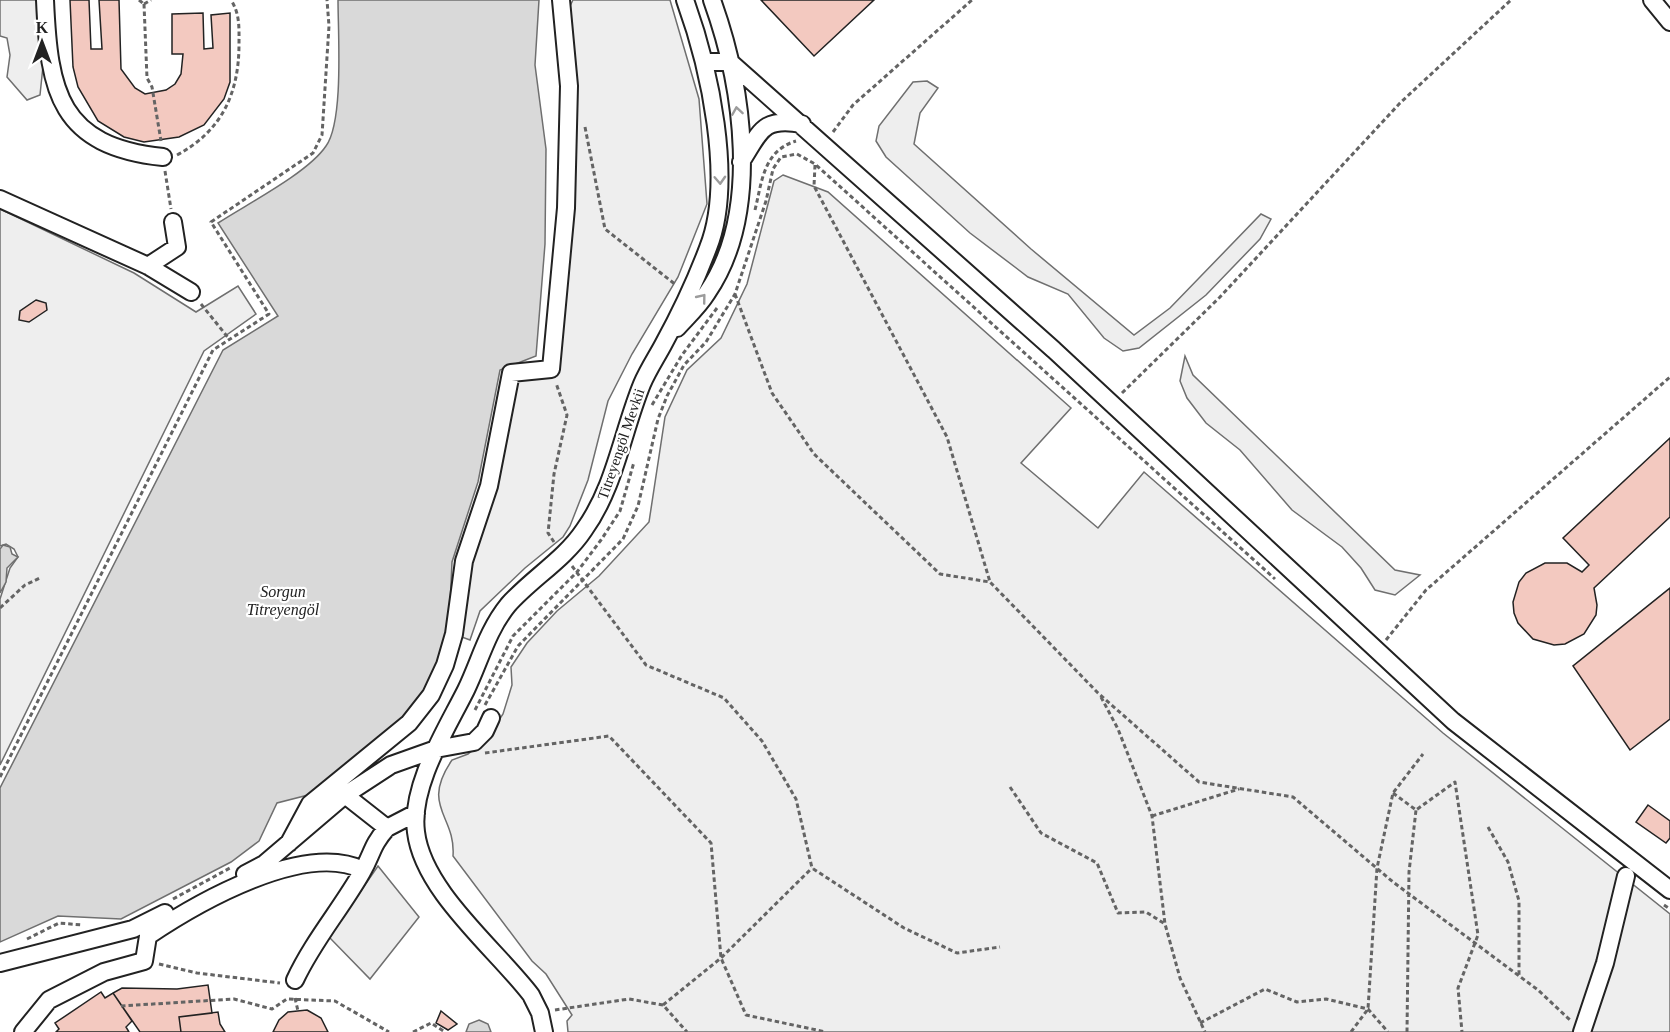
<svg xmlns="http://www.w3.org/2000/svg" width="1670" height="1032" font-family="Georgia,serif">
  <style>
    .green { fill: #eee; stroke: #6f6f6f; stroke-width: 1.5 }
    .parking { fill: #ededed; stroke: #6f6f6f; stroke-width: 1.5 }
    .water { fill: #d9d9d9; stroke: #6f6f6f; stroke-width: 1.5 }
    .building { fill: #f3c9c0; stroke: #222; stroke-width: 1.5 }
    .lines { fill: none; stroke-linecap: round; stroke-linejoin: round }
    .minor-casing { stroke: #222; stroke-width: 20 }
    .path { stroke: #646464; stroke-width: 3; stroke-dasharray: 4.5 3; stroke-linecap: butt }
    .minor { stroke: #fff; stroke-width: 16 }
    .oneway { stroke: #9c9c9c }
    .labels { text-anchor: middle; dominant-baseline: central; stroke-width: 4.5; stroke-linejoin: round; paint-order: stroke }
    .street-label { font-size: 15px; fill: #222; stroke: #fff }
    .water-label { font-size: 16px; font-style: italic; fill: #222; stroke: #fff }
  </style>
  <rect width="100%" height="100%" fill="#fff"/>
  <path class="green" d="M0,0H38L43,66L40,95L27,100L7,77L10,55L7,38L0,36Z
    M573,0H670L699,99L707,204L678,277L632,354L608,401L588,480L570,526L563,537L525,568L480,611L470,640L459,636L467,560L515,379L555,374L566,14Z
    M927,81L938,88L920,113L914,144L1031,249L1134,335L1170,308L1261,214L1271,219L1260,239L1206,295L1139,348L1123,351L1104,338L1068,294L1028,277L970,233L886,157L876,141L879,126L913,82Z
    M783,175L828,192L1071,408L1021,463L1098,528L1144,472L1443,733L1670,914V1032H568L567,1021L572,1015L546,974L532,961L453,856C456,815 420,807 452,760L468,754L488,737L503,714L512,685L511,667L527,643L557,611L599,576L649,522L665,417L687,370L721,338L747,284L774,181Z
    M0,209L134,273L196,312L238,286L256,314L204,351L0,765V599L10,568L18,557L14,549L6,544L0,546Z
    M1185,356L1193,375L1395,570L1420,575L1395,595L1375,590L1361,568L1342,547L1292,510L1240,450L1206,423L1187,398L1180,381Z"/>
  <path class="parking" d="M378,866L419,917L370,979L329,937Z"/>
  <path class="water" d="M338,0H539L535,65L546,149L545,244L536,356L500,370L478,482L452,562L449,628L438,668L416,707L312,794L277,803L259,841L231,862L121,919L58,916L0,942V788L223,350L278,316L218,223C247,204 308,173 326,146C344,121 338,33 338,0Z
    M3,545L10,547L12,554L18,557L7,568L6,582L0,593V549Z
    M479,1020L488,1024L491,1032H466L469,1024Z"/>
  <path class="building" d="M70,0H89L91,49H102L99,0H119L121,69L135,88L145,94L166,90L175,84L181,74L183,54H172V14L203,13L204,49L213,48L211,15L230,13V82L224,99L204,125L179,137L144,142L124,137L98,121L78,87L73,67Z
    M761,0H874L814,56Z
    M36,300L46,303L47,310L29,322L19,320L20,311Z
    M1670,438V517L1594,588L1597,605L1596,615L1584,634L1565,644L1554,645L1533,639L1518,623L1514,613L1513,602L1519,582L1526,573L1545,563H1567L1582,572L1589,565L1563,538Z
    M1670,588V719L1630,750L1573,666Z
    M1648,805L1670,821V838L1666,843L1636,822Z
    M208,985L212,1013L179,1017L181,1032H140L113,993L122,988L177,989Z
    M101,992L105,998L113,993L132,1021L126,1027L129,1032H56L59,1029L55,1023Z
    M307,1010L321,1018L328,1032H273L279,1020L288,1012Z
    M441,1011L457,1024L448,1030L436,1023Z
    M218,1012L220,1024L225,1032H181L179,1017Z"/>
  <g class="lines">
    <g class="minor-casing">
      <path id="minor" d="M45,0C49,92 59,146 163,157
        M1652,0L1670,22
        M704,62H730L1054,350L1453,721L1670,890
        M741,162C761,131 762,117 802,124
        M0,199L148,266L191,292
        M148,266L177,247L173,222
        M677,328C687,317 699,306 707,293C762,213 743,86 712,0
        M416,813L387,828L345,795L391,765L436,749L474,742L485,731L491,718
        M289,843L310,804L409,723L431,695L445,665L454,634L464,561L489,486L511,373L551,369L566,208L569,86L561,0
        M245,874L264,864L345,795
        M0,963L133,929L165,913
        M295,980C313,941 341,909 362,872C373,853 371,846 387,828
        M23,1032L49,1000L104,972L144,961L148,936C197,903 304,841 363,870
        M544,1032L540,1013L531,995C495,948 423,891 416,832C410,786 446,730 466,690C480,661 487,631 508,605C532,578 564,560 584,530C615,487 622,433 642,384C648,370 656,358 663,345C680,314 696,280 708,248C735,181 709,66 685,0
        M1582,1032L1605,963L1626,876"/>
    </g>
    <path class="path" d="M139,0L144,4
      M144,4L147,78L152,87L161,141
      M144,4L151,0
      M585,127L605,229L676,285
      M833,132L853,105L972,0
      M177,155C222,131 239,93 239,44C239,28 240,14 231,0
      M815,165L814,186L947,437L990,582
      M165,171L171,209
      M755,210C762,182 763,151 796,141
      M735,294L772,393L814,454L940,574L990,582L1098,693L1199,782L1293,797L1393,882L1538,990L1570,1020
      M201,304L230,340
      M1122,393L1220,297L1400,103L1511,0
      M652,405L682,355L717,308
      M554,542L548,533L554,474L567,415L556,383
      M572,566L646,665L724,698L762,741L796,799L812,868L904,928L957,953L1000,947
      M0,608L25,585L40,578
      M1386,640L1426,590L1670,377
      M1101,697L1118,729L1152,816L1165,924L1180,978L1205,1032
      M485,705L518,646L623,539L638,506L658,419L667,396L684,365L706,342L735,294L766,201L773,169L781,157L797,154L815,164L1275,579
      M475,710L513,636L577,572L601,540L620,511L634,462
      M485,753L609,736L711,843L721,958L746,1015L826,1032
      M0,777L213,350L269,314L211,222L313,153L322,135L329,26L327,0
      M1010,787L1041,833L1097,863L1118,913L1146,912L1165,924
      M1393,793L1416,810L1455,782L1478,935L1458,988L1462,1032
      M1152,816L1239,789
      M1488,827L1508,862L1519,901V976
      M173,899L230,868
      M1664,905L1670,909
      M27,939L59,923L83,925
      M159,964L197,973L280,983
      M295,998L298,1011
      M663,1005L721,958L812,868
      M121,1006L234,999L272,1009L287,999L335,1001L389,1032
      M555,1010L629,999L663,1005L687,1032
      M1200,1023L1265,989L1297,1002L1326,999L1368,1009L1388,1032
      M413,1032L431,1023L445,1032
      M1351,1032L1368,1009L1377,868L1393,793L1423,754
      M1407,1032L1409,872L1416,810"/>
    <use href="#minor" class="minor"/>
  </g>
  <defs><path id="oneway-chevron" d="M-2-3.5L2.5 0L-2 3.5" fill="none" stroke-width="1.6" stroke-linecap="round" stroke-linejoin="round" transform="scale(1.5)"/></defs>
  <g class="oneway">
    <use href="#oneway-chevron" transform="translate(737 111) rotate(-99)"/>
    <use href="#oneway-chevron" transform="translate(720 180) rotate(87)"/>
    <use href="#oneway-chevron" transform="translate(702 298) rotate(-51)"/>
  </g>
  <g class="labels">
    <g class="street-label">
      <text transform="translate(621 444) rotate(-71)">Titreyengöl Mevkii</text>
    </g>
    <g class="water-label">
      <text x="283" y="591">Sorgun<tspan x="283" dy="18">Titreyengöl</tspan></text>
    </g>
  </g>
  <g transform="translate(42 42)" stroke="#ffffff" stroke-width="4.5" paint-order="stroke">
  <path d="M0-4.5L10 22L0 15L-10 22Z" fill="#222222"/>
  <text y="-9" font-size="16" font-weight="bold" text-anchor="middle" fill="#222222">K</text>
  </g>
</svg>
